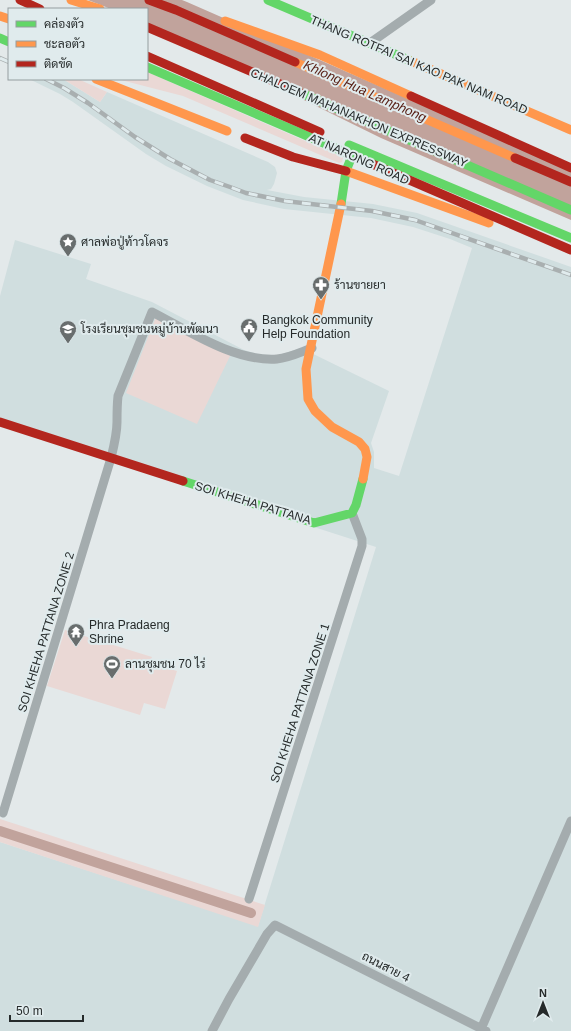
<svg xmlns="http://www.w3.org/2000/svg" width="571" height="1031" font-family="Helvetica,Sarabun,sans-serif">
  <style>
    .built { fill: #d0dedf }
    .green { fill: #ead8d5 }
    .water { fill: #c1a39c }
    .lines { fill: none; stroke-linecap: round; stroke-linejoin: round }
    .canal { stroke: #c1a39c; stroke-width: 10 }
    .street { stroke: #a4acae; stroke-width: 9 }
    .fast { stroke: #63d668; stroke-width: 9 }
    .slow { stroke: #ff974d; stroke-width: 9 }
    .jam { stroke: #b3261e; stroke-width: 9 }
    .rail-casing { stroke: #a9afb0; stroke-width: 4.5 }
    .rail { stroke: #e0ebed; stroke-width: 3; stroke-dasharray: 9; stroke-linecap: butt }
    .labels { text-anchor: middle; dominant-baseline: central; stroke-width: 4; stroke-linejoin: round; paint-order: stroke }
    .street-label { font-size: 12px; fill: #252a2a; stroke: #e0ebed }
    .poi-label { font-size: 12px; fill: #252a2a; stroke: #e0ebed; text-anchor: start }
    .water-label { font-size: 13px; font-style: italic; fill: #561d13; stroke: #e0ebed }
  </style>
  <rect width="100%" height="100%" fill="#e3e9ea"/>
  <path class="built" d="M29,79H63L100,102L107,92L268,162L275,167L277,173L274,184L271,189L267,190L304,197L373,204L417,213L571,267V1031H0V842L258,926L376,547L0,426V296L15,240L91,264L86,279L152,302L244,350L261,355H279L301,348L389,391L371,443L374,452V468L399,476L472,248L450,239L413,227L371,218L284,209L243,200L207,186L166,166L146,154L73,102L60,94Z"/>
  <path class="green" d="M147,72L342,157L343,158L342,162L339,163L183,96L117,79H147Z
    M63,79H78L107,92L100,102Z
    M156,317L231,354L197,424L126,393Z
    M65,630L152,657L150,663L177,671L165,709L144,703L140,715L47,686Z
    M0,819L265,905L258,927L0,842Z"/>
  <path class="water" d="M88,0H182L187,2L571,170V220L381,138L147,23V9H111Z"/>
  <g class="lines">
    <path class="canal" d="M0,831L251,913"/>
    <path class="street" d="M370,43L431,0
      M3,813L111,458C114,446 117,434 117,422C117,413 117,405 118,396L152,312C189,331 235,362 277,359C289,358 301,352 312,348
      M249,899L362,546V539L352,513
      M481,1029L571,821
      M212,1031L229,999L267,934L275,925L486,1031"/>
    <path class="fast" d="M268,0L411,61
      M0,38L9,42
      M147,67L370,163
      M301,93L571,210
      M349,145L571,238
      M341,204L346,171L355,148
      M183,481L314,523L352,513L356,505L363,479"/>
    <path class="slow" d="M71,0L100,9
      M0,16L9,19
      M225,21L320,55L411,96
      M411,61L571,130
      M295,62L515,158
      M96,79L227,131
      M346,171L489,223
      M341,204L306,369L308,399L315,411L332,427L359,442L365,449L367,457L363,479"/>
    <path class="jam" d="M20,0L40,9
      M149,0L176,10L295,62
      M147,27L301,93
      M147,56L320,132
      M411,96L571,168
      M245,138L293,157L346,171
      M515,158L571,182
      M370,163L571,250
      M0,422L183,481"/>
    <g class="rail-casing">
      <path id="rail" d="M0,58L9,62
        M46,79L64,88L88,103L135,137L170,159L210,180L230,187L246,193L285,201L372,211L415,220L571,275"/>
    </g>
    <use href="#rail" class="rail"/>
  </g>
  <defs>
    <g id="sight-pin" transform="scale(0.9)"><path d="M0 17L-7.5 6A9.5 9.5 0 1 1 7.5 6Z" fill="#686d6d" stroke="#e0ebed"/><path d="M0-6L1.8-2.2L6-1.7L2.9 1.2L3.7 5.4L0 3.3L-3.7 5.4L-2.9 1.2L-6-1.7L-1.8-2.2Z" fill="#fff"/></g>
    <g id="pharmacy-pin" transform="scale(0.9)"><path d="M0 17L-7.5 6A9.5 9.5 0 1 1 7.5 6Z" fill="#686d6d" stroke="#e0ebed"/><path d="M-2-6h4v4h4v4h-4v4h-4v-4h-4v-4h4Z" fill="#fff"/></g>
    <g id="civic-pin" transform="scale(0.9)"><path d="M0 17L-7.5 6A9.5 9.5 0 1 1 7.5 6Z" fill="#686d6d" stroke="#e0ebed"/><path d="M-.6-6.5H3V-4.5H.6V-3L4-1V1h2V6H-6V1h2V-1L-.6-3ZM-1.2 2.5V6h2.4V2.5Z" fill="#fff"/></g>
    <g id="school-pin" transform="scale(0.9)"><path d="M0 17L-7.5 6A9.5 9.5 0 1 1 7.5 6Z" fill="#686d6d" stroke="#e0ebed"/><path d="M0-5L7-2L0 1L-7-2ZM-4 1L0 2.5L4 1V4Q0 6-4 4Z" fill="#fff"/></g>
    <g id="temple-pin" transform="scale(0.9)"><path d="M0 17L-7.5 6A9.5 9.5 0 1 1 7.5 6Z" fill="#686d6d" stroke="#e0ebed"/><path d="M0-6L5-2H3V0L6.5 2.5H4V6H1.5V3h-3V6H-4V2.5H-6.5L-3 0V-2H-5Z" fill="#fff"/></g>
    <g id="stadium-pin" transform="scale(0.9)"><path d="M0 17L-7.5 6A9.5 9.5 0 1 1 7.5 6Z" fill="#686d6d" stroke="#e0ebed"/><path d="M0-5a6.5 5 0 1 0 0 10a6.5 5 0 1 0 0-10ZM-3.5-1.8h7v3.6h-7Z" fill="#fff"/></g>
  </defs>
  <g fill-rule="evenodd">
    <use href="#sight-pin" x="68" y="242"/>
    <use href="#pharmacy-pin" x="321" y="285"/>
    <use href="#civic-pin" x="249" y="327"/>
    <use href="#school-pin" x="68" y="329"/>
    <use href="#temple-pin" x="76" y="632"/>
    <use href="#stadium-pin" x="112" y="664"/>
  </g>
  <g class="labels">
    <g class="street-label">
      <text transform="translate(419 65) rotate(23)">THANG ROTFAI SAI KAO PAK NAM ROAD</text>
      <text transform="translate(359 118) rotate(23)">CHALOEM MAHANAKHON EXPRESSWAY</text>
      <text transform="translate(359 159) rotate(24)">AT NARONG ROAD</text>
      <text transform="translate(253 503) rotate(17)">SOI KHEHA PATTANA</text>
      <text transform="translate(46 632) rotate(-73)">SOI KHEHA PATTANA ZONE 2</text>
      <text transform="translate(300 703) rotate(-72)">SOI KHEHA PATTANA ZONE 1</text>
      <text transform="translate(386 967) rotate(27)">ถนนสาย 4</text>
    </g>
    <g class="poi-label">
      <text x="81" y="242">ศาลพ่อปู่ท้าวโคจร</text>
      <text x="334" y="285">ร้านขายยา</text>
      <text x="262" y="320">Bangkok Community<tspan x="262" dy="14">Help Foundation</tspan></text>
      <text x="81" y="329">โรงเรียนชุมชนหมู่บ้านพัฒนา</text>
      <text x="89" y="625">Phra Pradaeng<tspan x="89" dy="14">Shrine</tspan></text>
      <text x="125" y="664">ลานชุมชน 70 ไร่</text>
    </g>
    <g class="water-label">
      <text transform="translate(365 91) rotate(24)">Khlong Hua Lamphong</text>
    </g>
  </g>
  <rect x="8" y="8" width="140" height="72" fill="#e0ebed" stroke="#959e9f"/>
  <rect x="16" y="21" width="20" height="6" fill="#63d668" stroke="#959e9f"/>
  <text x="44" y="28" font-size="12" fill="#252a2a">คล่องตัว</text>
  <rect x="16" y="41" width="20" height="6" fill="#ff974d" stroke="#959e9f"/>
  <text x="44" y="48" font-size="12" fill="#252a2a">ชะลอตัว</text>
  <rect x="16" y="61" width="20" height="6" fill="#b3261e" stroke="#959e9f"/>
  <text x="44" y="68" font-size="12" fill="#252a2a">ติดขัด</text>
  <g transform="translate(543 1003)" stroke="#e0ebed" stroke-width="3" paint-order="stroke">
  <path d="M0-3L7 15L0 10L-7 15Z" fill="#252a2a"/>
  <text y="-6" font-size="11" font-weight="bold" text-anchor="middle" fill="#252a2a">N</text>
  </g>
  <path d="M10 1015v6h73v-6" fill="none" stroke="#252a2a" stroke-width="2"/>
  <text x="16" y="1015" font-size="12" fill="#252a2a" stroke="#e0ebed" stroke-width="3" paint-order="stroke">50 m</text>
</svg>
